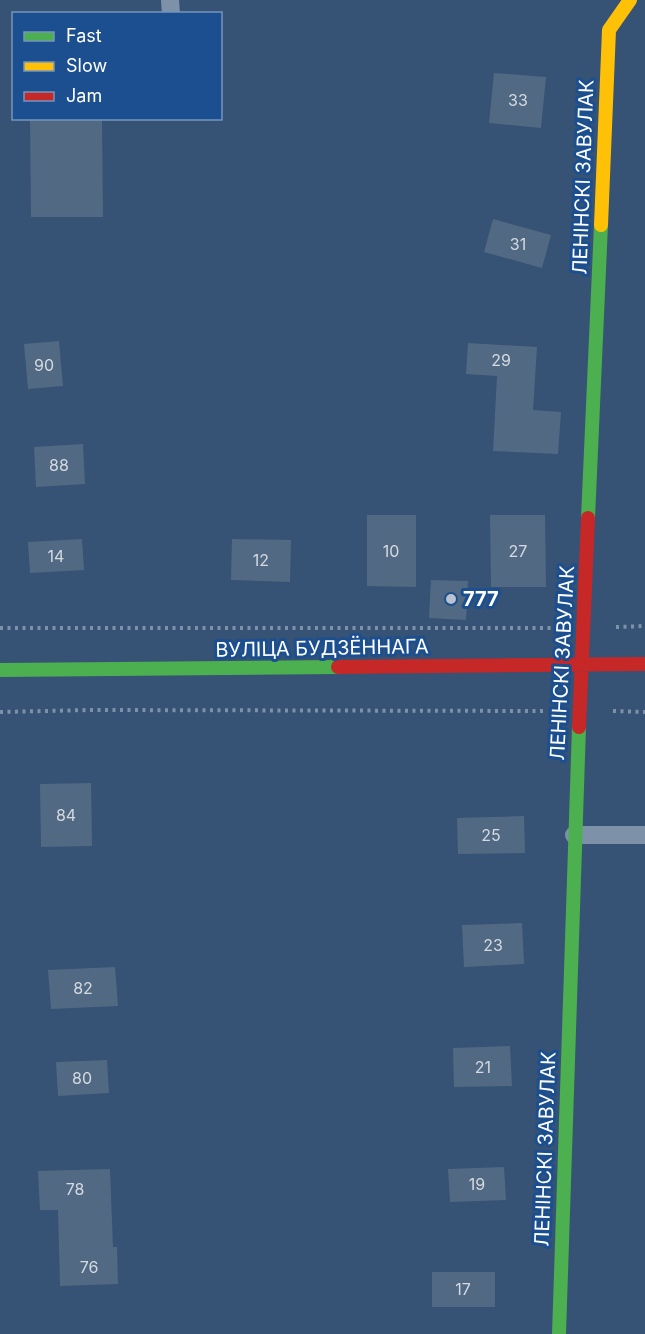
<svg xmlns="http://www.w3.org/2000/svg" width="645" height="1334" font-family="Inter,sans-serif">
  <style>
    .building { fill: #526984 }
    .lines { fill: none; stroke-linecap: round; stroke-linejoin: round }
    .path { stroke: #7d92a8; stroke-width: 4; stroke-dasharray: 3 4.5; stroke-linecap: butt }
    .lane { stroke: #7d92a8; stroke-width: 18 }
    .fast { stroke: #4caf50; stroke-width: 14 }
    .slow { stroke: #ffc107; stroke-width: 14 }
    .jam { stroke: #c62828; stroke-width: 14 }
    .poi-dot { fill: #b9c2ce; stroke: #1b4f8f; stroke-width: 2 }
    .labels { text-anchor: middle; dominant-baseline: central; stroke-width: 6; stroke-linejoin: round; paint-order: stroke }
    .number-label { font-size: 16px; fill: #d4dae0 }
    .street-label { font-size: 20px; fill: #fff; stroke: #1b4f8f }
    .poi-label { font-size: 20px; font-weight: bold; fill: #fff; stroke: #1b4f8f; text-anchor: start }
  </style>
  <rect width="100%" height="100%" fill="#365274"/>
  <path class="building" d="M494,73L546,77L541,128L489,123Z
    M30,118H102L103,217H31Z
    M493,219L551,235L542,268L484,252Z
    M59,341L63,386L28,389L24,344Z
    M468,343L537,347L533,410L561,412L558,454L493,451L497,376L466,374Z
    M83,444L85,484L36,487L34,447Z
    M367,515H416V587L367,586Z
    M490,515H545L546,587H491Z
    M82,539L84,570L30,573L28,542Z
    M232,539L291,540L290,582L231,580Z
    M431,580L468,581L466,620L429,618Z
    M91,783L92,846L41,847L40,784Z
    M524,816L525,853L458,854L457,818Z
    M522,923L524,964L464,967L462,925Z
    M115,967L118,1006L51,1009L48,970Z
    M510,1046L512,1086L454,1087L453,1048Z
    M107,1060L109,1093L58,1096L56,1062Z
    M504,1167L506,1200L450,1202L448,1169Z
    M110,1169L113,1247H117L118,1284L60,1286L58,1210H40L38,1171Z
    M432,1272H495V1307H432Z"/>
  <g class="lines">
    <path class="path" d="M616,627L645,626
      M0,628H551
      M613,711L645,712
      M0,712L91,710L545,711"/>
    <path class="lane" d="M170,0L171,14
      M574,835H645"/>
    <path class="fast" d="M588,518L601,225
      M0,670L338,667
      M559,1334L579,727"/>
    <path class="slow" d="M601,225L609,30L630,0"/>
    <path class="jam" d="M338,667L645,664
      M579,727L588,518"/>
  </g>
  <circle class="poi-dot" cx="451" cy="599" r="6"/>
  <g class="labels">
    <g class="number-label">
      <text x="518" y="100">33</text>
      <text x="518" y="244">31</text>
      <text x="501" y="360">29</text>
      <text x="44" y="365">90</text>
      <text x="59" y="465">88</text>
      <text x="391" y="551">10</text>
      <text x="518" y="551">27</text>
      <text x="56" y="556">14</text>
      <text x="261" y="560">12</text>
      <text x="66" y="815">84</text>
      <text x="491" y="835">25</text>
      <text x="493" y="945">23</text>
      <text x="83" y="988">82</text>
      <text x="483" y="1067">21</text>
      <text x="82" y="1078">80</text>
      <text x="477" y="1184">19</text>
      <text x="75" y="1189">78</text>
      <text x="89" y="1267">76</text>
      <text x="463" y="1289">17</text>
    </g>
    <g class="street-label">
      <text transform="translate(583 177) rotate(-88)">ЛЕНІНСКІ ЗАВУЛАК</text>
      <text transform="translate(322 648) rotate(-1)">ВУЛІЦА БУДЗЁННАГА</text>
      <text transform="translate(562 663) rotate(-87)">ЛЕНІНСКІ ЗАВУЛАК</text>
      <text transform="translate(545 1149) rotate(-88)">ЛЕНІНСКІ ЗАВУЛАК</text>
    </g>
    <g class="poi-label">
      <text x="463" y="599">777</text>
    </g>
  </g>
  <rect x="12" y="12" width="210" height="108" fill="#1b4f8f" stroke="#7695bc" stroke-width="1.5"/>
  <rect x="24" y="32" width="30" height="9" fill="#4caf50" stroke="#7695bc" stroke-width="1.5"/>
  <text x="66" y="42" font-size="18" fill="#ffffff">Fast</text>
  <rect x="24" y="62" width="30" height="9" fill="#ffc107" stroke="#7695bc" stroke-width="1.5"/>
  <text x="66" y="72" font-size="18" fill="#ffffff">Slow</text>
  <rect x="24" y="92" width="30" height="9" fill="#c62828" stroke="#7695bc" stroke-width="1.5"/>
  <text x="66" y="102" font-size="18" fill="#ffffff">Jam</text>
</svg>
